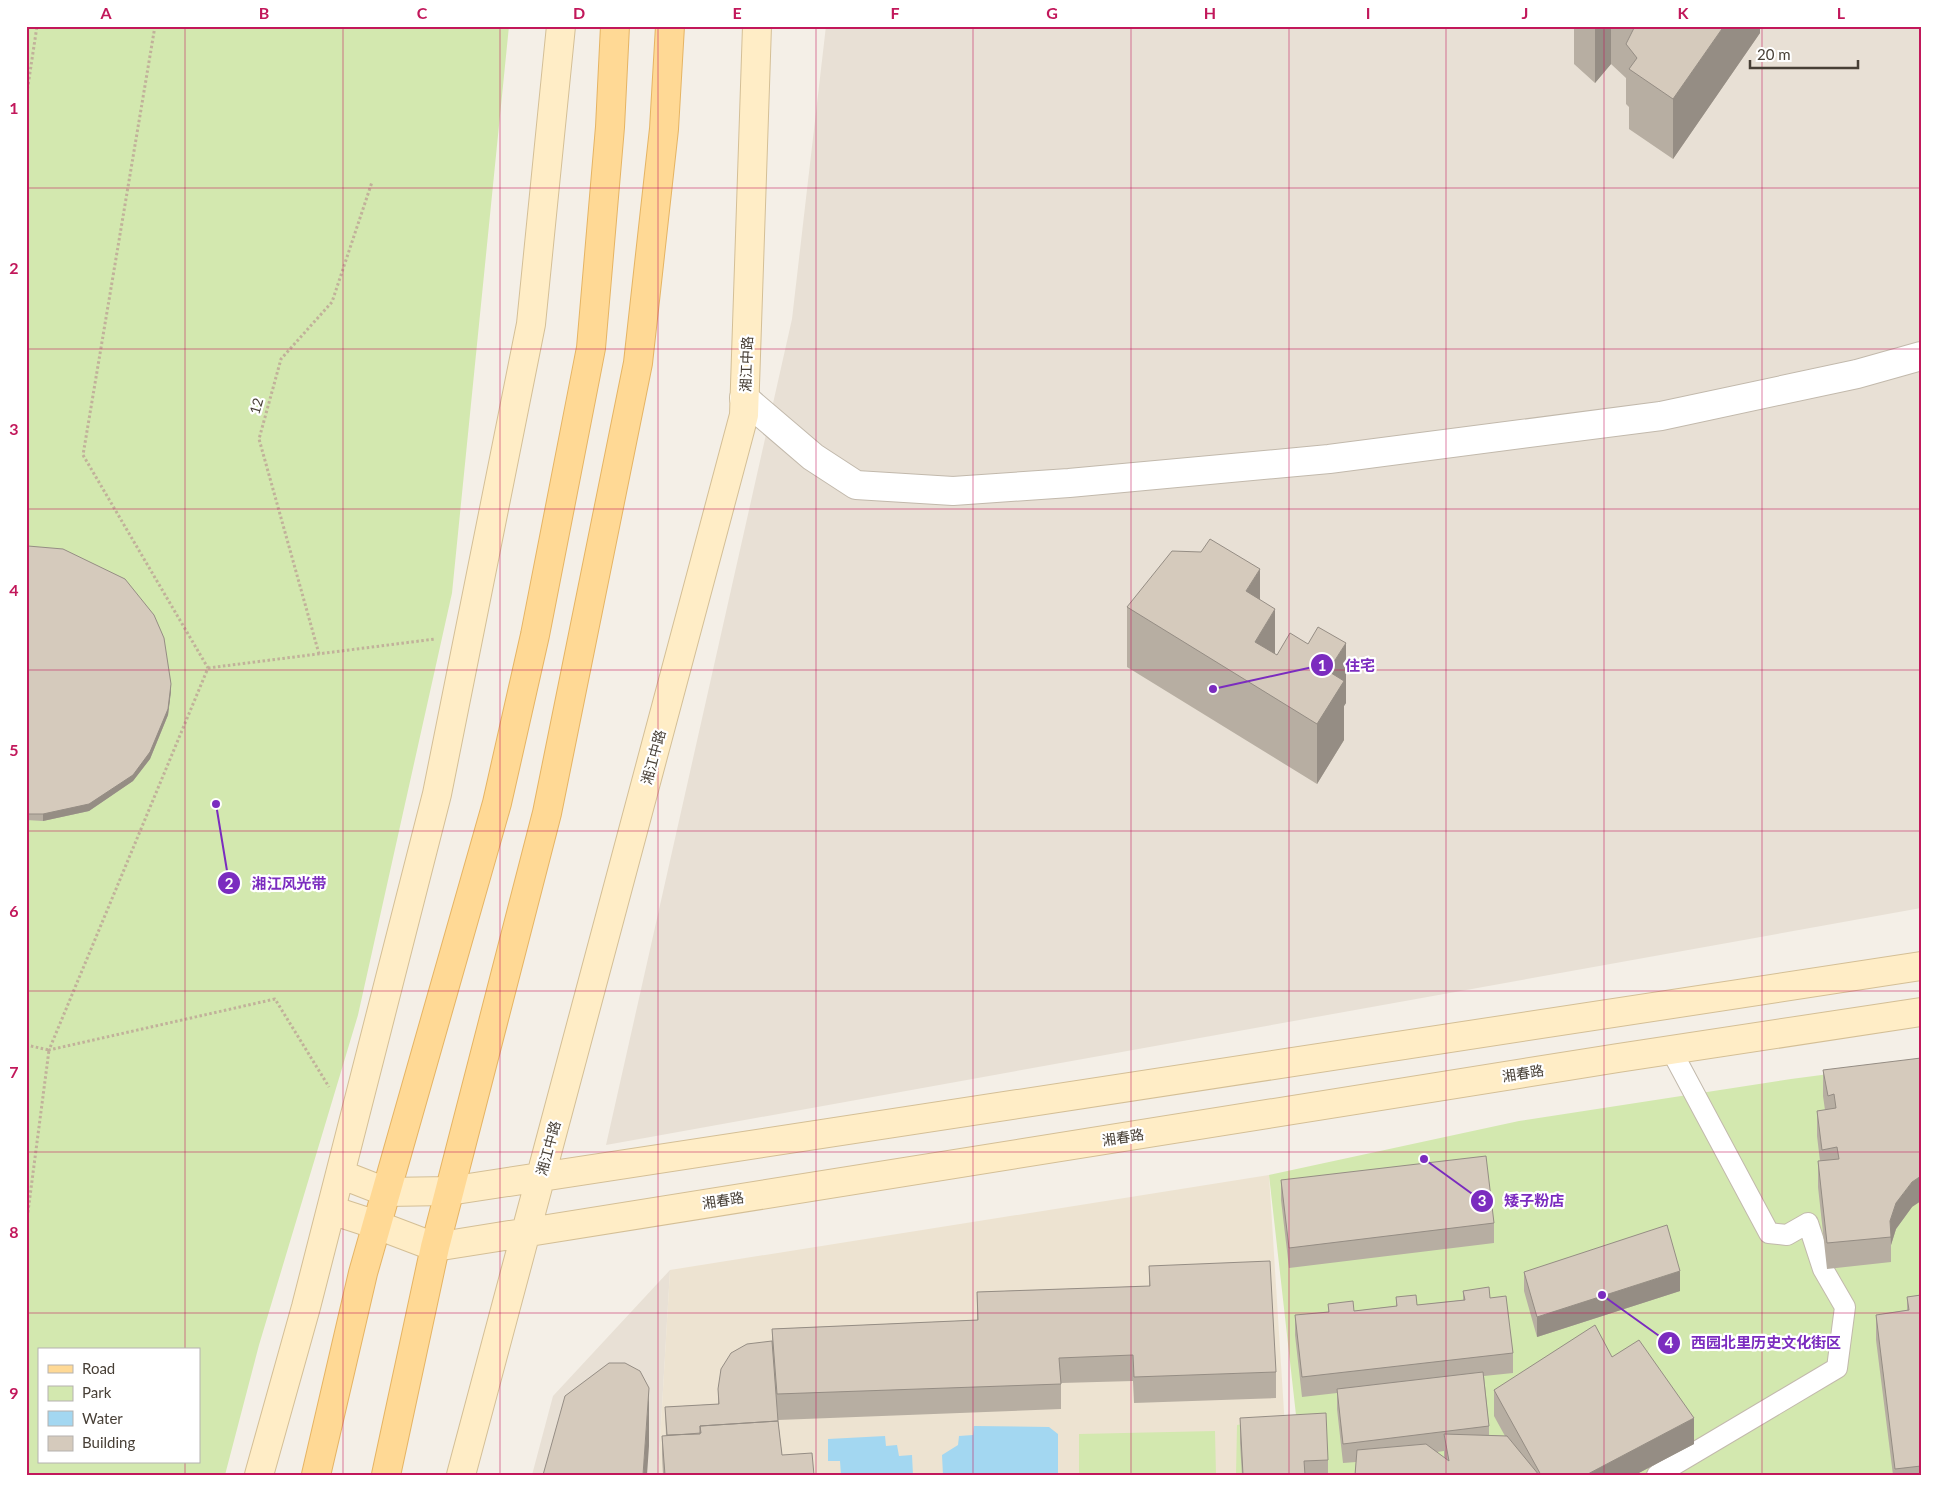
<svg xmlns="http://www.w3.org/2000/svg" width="1947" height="1501" font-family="Lato,'Noto Sans SC',sans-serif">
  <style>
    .residential { fill: #e8e0d5 }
    .education { fill: #ede3d1 }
    .green { fill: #d3e8af; fill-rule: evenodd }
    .water { fill: #a3d7f1 }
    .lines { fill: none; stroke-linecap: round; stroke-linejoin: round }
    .lane-casing { stroke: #c2b9ac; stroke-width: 22 }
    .street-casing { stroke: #c2b9ac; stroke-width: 30 }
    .secondary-casing { stroke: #d4bf96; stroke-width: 30 }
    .primary-casing { stroke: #e5b464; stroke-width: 30 }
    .path { stroke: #c1b19a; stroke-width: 3; stroke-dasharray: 2.5 2.5; stroke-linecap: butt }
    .lane { stroke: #fff; stroke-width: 20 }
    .street { stroke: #fff; stroke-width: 28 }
    .secondary { stroke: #ffedc6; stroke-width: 28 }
    .primary { stroke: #ffd995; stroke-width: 28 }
    .wall { fill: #b7aea2; fill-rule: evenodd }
    .shaded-wall { fill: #958d84 }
    .building { fill: #d5cabc; stroke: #958d84 }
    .grid { fill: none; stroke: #c2185b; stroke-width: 1; stroke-opacity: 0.55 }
    .labels { text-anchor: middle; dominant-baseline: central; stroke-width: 4.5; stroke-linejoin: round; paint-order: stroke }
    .street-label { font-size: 14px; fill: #473f36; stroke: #fff }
    .leader { fill: none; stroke: #7b2cbf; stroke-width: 2 }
    .callout-dot { fill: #7b2cbf; stroke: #fff; stroke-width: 2 }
    .mark-label { font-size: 15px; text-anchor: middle; font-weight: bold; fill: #fff }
    .callout-label { font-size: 15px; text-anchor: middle; font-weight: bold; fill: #7b2cbf; stroke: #fff; stroke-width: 4.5; stroke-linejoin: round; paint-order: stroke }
    .neatline { fill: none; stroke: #c2185b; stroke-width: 2 }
    .grid-label { font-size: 16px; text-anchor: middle; font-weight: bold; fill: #c2185b }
  </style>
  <rect width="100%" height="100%" fill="#f4efe7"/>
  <path class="residential" d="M826,26H1921V908L606,1145L792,319Z
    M670,1270L658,1475H532L553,1396Z"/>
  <path class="education" d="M1269,1175L1288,1475H658L670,1270Z"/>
  <path class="green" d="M26,26H509L452,593L358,1015L259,1345L225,1475H26ZM39,1350H199V1462H39Z
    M1921,1062V1475H1236L1237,1425L1296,1415L1269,1175L1519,1121L1791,1079Z
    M1215,1431L1216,1475H1079V1434Z"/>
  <path class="water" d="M974,1426L1049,1427L1058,1434V1475H943L942,1455L958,1445L959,1436L973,1435Z
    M885,1436L886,1446L897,1445L899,1456L912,1455L913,1475H841L840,1461H828V1439Z"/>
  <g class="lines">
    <g class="lane-casing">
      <path id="lane" d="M1657,1475L1837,1368L1845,1307L1823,1269L1808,1223L1787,1235L1769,1233L1671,1050"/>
    </g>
    <g class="street-casing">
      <path id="street" d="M744,398L813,457L856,485L953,491L1069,483L1329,459L1661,416L1857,374L1921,356"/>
    </g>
    <g class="secondary-casing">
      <path id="secondary" d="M340,1174L386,1192L449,1191L1921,966
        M331,1210L377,1225L435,1247L1618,1058L1921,1012
        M259,1475L306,1307L437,794L531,324L561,26
        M461,1475L744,415L757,26"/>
    </g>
    <g class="primary-casing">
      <path id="primary" d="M316,1475L363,1273L497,803L535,635L591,348L610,127L615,26
        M386,1475L435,1247L547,813L638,363L664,129L670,26"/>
    </g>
    <path class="path" d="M155,26L83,455L208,668L49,1050L275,999L329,1087
      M26,99L37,26
      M319,654L259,439L281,359L332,302L372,182
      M208,668L435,639
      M26,1045L49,1050L26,1227"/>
    <use href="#lane" class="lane"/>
    <use href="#street" class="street"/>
    <use href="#secondary" class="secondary"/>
    <use href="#primary" class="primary"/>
  </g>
  <path class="wall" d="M1574,26H1760V33L1673,159L1629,129V107L1626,104V78L1611,64L1595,83L1574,64Z
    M26,547L171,691L168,715L150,759L133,781L89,811L43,821L26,820Z
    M1260,599L1275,654L1346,703L1344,706V740L1317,784L1127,667V607Z
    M1823,1070L1912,1207L1896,1229L1891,1245V1262L1827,1269L1818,1187V1161H1820L1817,1136V1111L1825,1110L1823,1096Z
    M1281,1180L1494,1223V1243L1289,1268L1281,1200Z
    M1149,1266L1276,1372V1398L1134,1403L1133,1381L1061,1383V1409L778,1420L782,1455L814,1475H663L662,1455V1436H666L665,1407L718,1404V1389L772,1342V1329L977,1320V1292L1149,1286Z
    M1524,1272L1680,1291L1537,1337L1524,1291Z
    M1463,1291L1490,1298L1513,1353V1373L1484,1376L1489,1426V1435L1505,1436L1494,1416V1390L1612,1357L1694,1444L1635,1475H1355L1356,1462L1343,1463L1337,1409V1393L1302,1397L1295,1335V1315L1328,1312V1304L1354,1311L1396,1306V1297L1417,1305L1463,1300ZM1444,1451V1458L1437,1452Z
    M1921,1295V1475H1893L1876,1340V1315L1907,1310V1297Z
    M1240,1418L1328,1460V1475H1242L1240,1443Z"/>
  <path class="shaded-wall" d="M1595,26H1611V64L1595,83Z
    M1724,26H1760V33L1673,159V99Z
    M1260,569V629L1246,591Z
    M1275,609V668L1255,642Z
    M1346,643V703L1344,706V740L1317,784V724L1328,671Z
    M171,684V691L168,715L150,759L133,781L89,811L43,821V814Z
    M1921,1176V1201L1912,1207L1896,1229L1891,1245L1890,1221L1896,1203L1912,1182Z
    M1680,1271V1291L1537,1337V1317Z
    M649,1388V1446L647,1475H643Z
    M1694,1418V1444L1635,1475H1586Z"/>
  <path class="building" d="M1635,26H1724L1673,99L1629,69L1637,58L1626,44Z
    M1210,539L1260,569L1246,591L1275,609L1255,642L1277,655L1290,633L1308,644L1318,627L1346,643L1328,671L1344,681L1317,724L1127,607L1172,551L1201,552Z
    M28,546L63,549L125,579L154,615L164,638L171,684L168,709L150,752L133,775L89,804L43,814H26V547Z
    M1921,1058V1176L1912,1182L1896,1203L1890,1221L1891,1237L1827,1243L1818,1161L1839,1159L1837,1147L1822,1150L1817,1111L1836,1108L1834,1094L1828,1096L1823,1070Z
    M1486,1156L1494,1223L1289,1248L1281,1180Z
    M1667,1225L1680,1271L1537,1317L1524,1272Z
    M1270,1261L1276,1372L1134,1377L1133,1355L1059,1358L1061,1384L777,1394L772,1329L978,1320L977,1292L1150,1286L1149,1266Z
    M1489,1287L1490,1298L1506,1296L1513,1353L1302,1377L1295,1315L1329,1312L1328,1304L1353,1301L1354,1311L1397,1306L1396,1297L1416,1295L1417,1305L1465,1300L1463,1291Z
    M1921,1295V1466L1895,1469L1876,1315L1909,1310L1907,1297Z
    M1595,1325L1612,1357L1639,1340L1694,1418L1586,1475H1541L1494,1390Z
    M772,1341L778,1421L700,1426V1434L667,1435L665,1407L719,1404L718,1389L721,1369L731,1353L747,1344Z
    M609,1363H625L640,1371L649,1388L643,1475H543L565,1396Z
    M1483,1372L1489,1426L1343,1444L1337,1389Z
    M1326,1413L1328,1460L1304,1461L1305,1475H1243L1240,1418Z
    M778,1421L782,1455L812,1453L814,1475H665L662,1436L701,1433L700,1426Z
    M1444,1434L1507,1436L1539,1475H1355L1357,1450L1426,1444L1449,1461Z"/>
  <path class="grid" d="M185,26V1350M343,26V1475M500,26V1475M658,26V1475M816,26V1475M973,26V1475M1131,26V1475M1289,26V1475M1446,26V1475M1604,26V1475M1762,26V1475M26,188H1921M26,349H1921M26,509H1921M26,670H1921M26,831H1921M26,991H1921M26,1152H1921M26,1313H1921M185,1462V1475"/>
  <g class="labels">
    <g class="street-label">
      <text transform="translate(746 364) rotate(-88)">湘江中路</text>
      <text transform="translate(256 406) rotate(-74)">12</text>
      <text transform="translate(653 757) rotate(-75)">湘江中路</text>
      <text transform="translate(1523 1073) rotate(-9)">湘春路</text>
      <text transform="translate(1123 1137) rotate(-9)">湘春路</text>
      <text transform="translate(548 1148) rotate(-75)">湘江中路</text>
      <text transform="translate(723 1200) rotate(-9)">湘春路</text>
    </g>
  </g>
  <path class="leader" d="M1213 689L1322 665M216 804L229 883M1424 1159L1482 1201M1602 1295L1669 1343"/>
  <g class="callout-dot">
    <circle cx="1213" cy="689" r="5"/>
    <circle cx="216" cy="804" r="5"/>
    <circle cx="1424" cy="1159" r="5"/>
    <circle cx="1602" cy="1295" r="5"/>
    <circle cx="1322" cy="665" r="12"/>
    <circle cx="229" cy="883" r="12"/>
    <circle cx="1482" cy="1201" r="12"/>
    <circle cx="1669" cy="1343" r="12"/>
  </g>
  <g class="mark-label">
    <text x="1322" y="671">1</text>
    <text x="229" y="889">2</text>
    <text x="1482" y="1206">3</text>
    <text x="1669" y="1348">4</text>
  </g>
  <g class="callout-label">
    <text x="1360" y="671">住宅</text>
    <text x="289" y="889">湘江风光带</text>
    <text x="1534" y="1206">矮子粉店</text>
    <text x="1766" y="1348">西园北里历史文化街区</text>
  </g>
  <rect width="1947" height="1501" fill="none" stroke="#ffffff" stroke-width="55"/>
  <rect x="38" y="1348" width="162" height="115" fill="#ffffff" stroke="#b5b2af"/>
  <rect x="48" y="1365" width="25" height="8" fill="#ffd995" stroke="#b5b2af"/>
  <text x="82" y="1374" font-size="15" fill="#473f36">Road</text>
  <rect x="48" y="1386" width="25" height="15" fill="#d3e8af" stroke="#b5b2af"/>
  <text x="82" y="1398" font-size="15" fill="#473f36">Park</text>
  <rect x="48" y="1411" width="25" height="15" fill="#a3d7f1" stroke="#b5b2af"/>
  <text x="82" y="1424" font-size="15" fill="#473f36">Water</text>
  <rect x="48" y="1436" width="25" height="15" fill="#d5cabc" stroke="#b5b2af"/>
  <text x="82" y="1448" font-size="15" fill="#473f36">Building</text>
  <path d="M1750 60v8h108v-8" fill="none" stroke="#473f36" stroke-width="2.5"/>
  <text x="1757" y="60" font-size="15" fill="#473f36" stroke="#ffffff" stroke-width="4" paint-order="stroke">20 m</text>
  <rect x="28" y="28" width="1892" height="1446" class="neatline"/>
  <g class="grid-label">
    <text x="106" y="19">A</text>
    <text x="264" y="19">B</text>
    <text x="422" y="19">C</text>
    <text x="579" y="19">D</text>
    <text x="737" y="19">E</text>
    <text x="895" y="19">F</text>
    <text x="1052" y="19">G</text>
    <text x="1210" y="19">H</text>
    <text x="1368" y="19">I</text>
    <text x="1525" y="19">J</text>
    <text x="1683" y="19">K</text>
    <text x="1841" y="19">L</text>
    <text x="14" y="114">1</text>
    <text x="14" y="274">2</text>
    <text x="14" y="435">3</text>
    <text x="14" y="596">4</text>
    <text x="14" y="756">5</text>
    <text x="14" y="917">6</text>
    <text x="14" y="1078">7</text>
    <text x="14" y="1238">8</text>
    <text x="14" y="1399">9</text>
  </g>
</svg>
